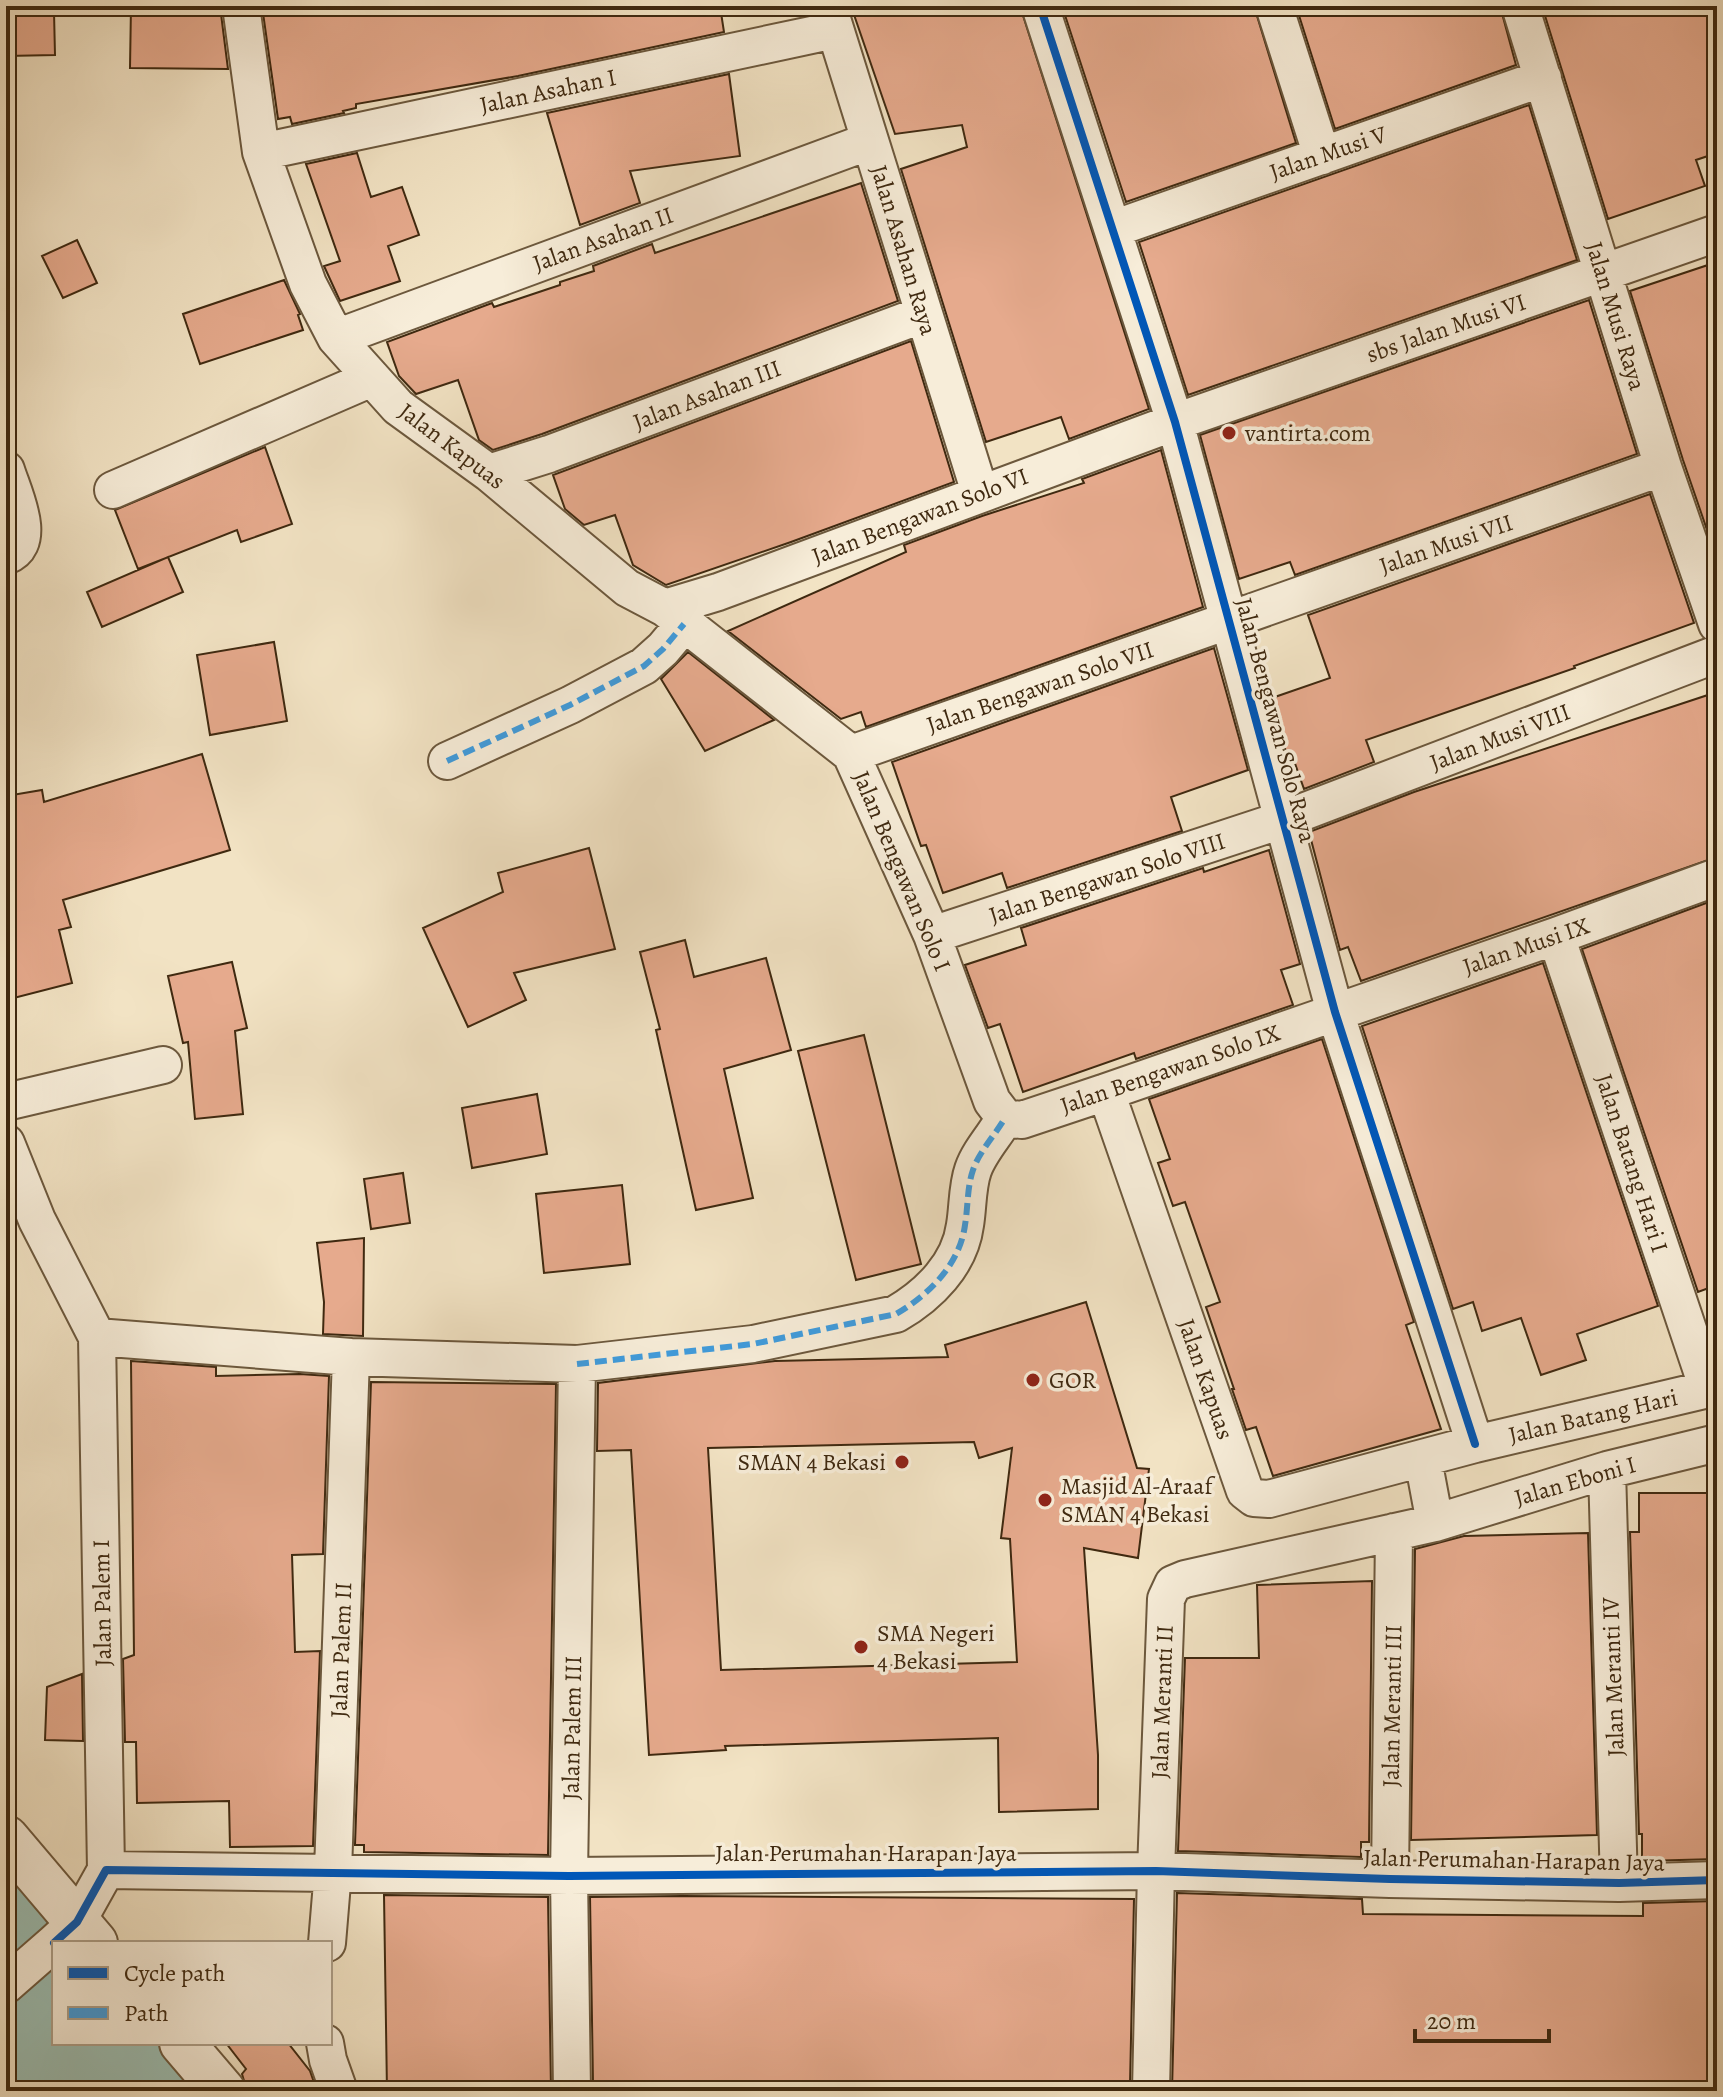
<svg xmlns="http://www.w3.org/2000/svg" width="1723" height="2097" font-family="Alegreya,serif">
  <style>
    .water { fill: #9bbeb3; stroke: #768272; stroke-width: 2 }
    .building { fill: #e6aa8d; stroke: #3f2910; stroke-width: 2; fill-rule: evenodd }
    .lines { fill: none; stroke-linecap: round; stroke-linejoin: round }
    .minor-casing { stroke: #6c583d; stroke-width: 40 }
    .tertiary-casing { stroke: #6c583d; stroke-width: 48 }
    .minor { stroke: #f7edd9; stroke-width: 36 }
    .tertiary { stroke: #f7edd9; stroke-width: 44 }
    .quiet { stroke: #3f9cde; stroke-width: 6; stroke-dasharray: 12 6; stroke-linecap: butt }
    .cycleway-casing { stroke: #f7edd9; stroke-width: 13 }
    .cycleway { stroke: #0057b8; stroke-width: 8 }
    .poi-dot { fill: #8f2418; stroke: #f7edd9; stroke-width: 3 }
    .labels { text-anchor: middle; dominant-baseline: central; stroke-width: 7; stroke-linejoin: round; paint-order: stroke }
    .street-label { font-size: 24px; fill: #3f2910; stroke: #f7edd9 }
    .poi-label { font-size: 24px; fill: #3f2910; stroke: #f7edd9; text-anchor: start }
  </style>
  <rect width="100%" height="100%" fill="#f2e3c4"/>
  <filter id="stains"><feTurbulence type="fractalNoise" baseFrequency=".0025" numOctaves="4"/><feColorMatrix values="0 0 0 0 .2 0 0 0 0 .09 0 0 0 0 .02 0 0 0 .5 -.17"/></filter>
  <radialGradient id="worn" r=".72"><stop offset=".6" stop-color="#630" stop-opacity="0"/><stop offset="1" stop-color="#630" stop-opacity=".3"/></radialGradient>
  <path class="water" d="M6,1837L94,1943H54V2043H180L220,2091H6Z"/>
  <path class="building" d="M131,6H220L228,69L130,68Z
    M262,6H720L724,32L518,76L356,104V108L343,111L344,113L292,124L290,117L278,119Z
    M851,6H1020L1149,409L1069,439L1061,417L986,442L901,169L967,147L962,125L895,134Z
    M1062,6H1254L1296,143L1126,202Z
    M1296,6H1500L1516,65L1335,129Z
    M1542,6H1717V153L1696,160L1705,186L1608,219Z
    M54,12L55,55L6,56V13Z
    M729,74L740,156L630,171L640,203L580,225L547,113Z
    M1529,105L1577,260L1188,395L1139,242Z
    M357,153L371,197L402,187L419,235L388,246L400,281L340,301L324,266L340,261L306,164Z
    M861,183L898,301L542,434L493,450L479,440L458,380L416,394L399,376L387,342L492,303L494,307L560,285V282L594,271L593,266L652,244L655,253Z
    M77,240L97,283L63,298L42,256Z
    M1717,262V559L1683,460L1630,291Z
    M284,280L300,314L298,315L303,330L200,364L183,314Z
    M1589,300L1637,454L1295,575L1290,562L1239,579L1200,435Z
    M911,341L954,482L791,542L666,585L633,565L615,515L584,525L565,509L553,475Z
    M265,447L292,524L241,542L237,530L138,569L115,510Z
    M1161,450L1203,607L866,727L861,712L841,719L728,631L906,552L904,545L982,516L1084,483L1082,479Z
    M1650,494L1694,623L1574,666L1575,668L1366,740L1374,762L1304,789L1292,755L1287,756L1272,698L1330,678L1308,615Z
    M168,557L183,592L102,627L87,592Z
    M274,642L287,721L210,735L197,655Z
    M1214,648L1248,770L1171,797L1182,831L1007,888L1002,873L943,893L926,845L921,846L892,762Z
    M688,652L774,720L705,751L661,679Z
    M1717,692V857L1361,981L1348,947L1340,950L1309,832L1414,792Z
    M202,754L230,850L63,900L71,927L59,930L72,983L6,1000V796L42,790L44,802Z
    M589,848L615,949L514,973L526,1000L468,1027L423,928L503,892L498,873Z
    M1269,850L1300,964L1281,970L1293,1005L1136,1059L1134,1053L1023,1092L1000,1024L988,1028L965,965L1026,945L1021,928L1203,868L1204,872Z
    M1717,899V1285L1698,1292L1582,949Z
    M685,940L694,977L766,958L791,1050L724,1069L753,1198L696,1210L656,1030L660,1029L640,952Z
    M232,962L247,1028L235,1031L243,1114L195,1119L188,1042L183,1043L168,976Z
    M1543,963L1658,1306L1577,1334L1586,1360L1541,1375L1521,1318L1482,1331L1473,1302L1453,1309L1362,1026Z
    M864,1035L921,1264L856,1280L798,1051Z
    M1322,1039L1414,1322L1406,1325L1441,1429L1273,1476L1256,1427L1246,1430L1232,1389H1234L1206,1307L1220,1302L1185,1202L1173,1206L1158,1163L1170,1159L1149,1099Z
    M537,1094L547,1154L472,1168L462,1108Z
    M403,1173L410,1223L371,1229L364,1179Z
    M622,1185L630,1264L544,1273L536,1194Z
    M364,1238L363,1336L323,1334L324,1302L317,1243Z
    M1086,1302L1137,1468L1149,1469L1138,1558L1084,1548L1098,1755V1809L999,1812L998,1738L725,1746L726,1750L649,1755L631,1450L597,1451L598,1383L775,1361L948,1357L945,1345ZM974,1442L979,1458L1012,1448L1001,1538L1010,1539L1017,1662L721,1670L708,1448Z
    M131,1361L216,1367V1376L300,1374L329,1376L323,1554L292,1555L295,1652L320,1651L313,1846L230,1847L229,1801L137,1803L136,1742H125L123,1659L134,1655Z
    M371,1382L556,1384L548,1855L364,1852V1845H355Z
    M1639,1493H1717V1859L1642,1861V1834H1639L1630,1532H1639Z
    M1588,1533L1597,1835L1411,1840L1415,1549L1464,1536Z
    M1372,1581L1369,1842H1361V1857L1178,1851L1185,1658H1259L1257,1585Z
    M82,1674L83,1741L45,1740L47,1687Z
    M1177,1893L1362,1899L1363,1914L1643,1916V1903L1717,1901V2091H1172Z
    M384,1895L548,1897L551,2091H387Z
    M682,1896L1134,1899L1130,2085L593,2082L590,1897Z
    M226,2043H288L310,2071L317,2091H247L242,2074L246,2069Z"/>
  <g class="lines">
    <g class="minor-casing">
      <path id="minor" d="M241,6L261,152L308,284L336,338L398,407L489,473L627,588L665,608L851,754L932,935L992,1101L1005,1118
        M828,6L980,493
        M1040,6L1175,422L1335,1012L1475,1444
        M1274,6L1322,156
        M1520,6L1663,467L1717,624
        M261,152L835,30
        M1113,229L1543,78
        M336,338L870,141
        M6,470C13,493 39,544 6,556
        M489,473L549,454L924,314
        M113,490L372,378
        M665,608L718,592L1175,422L1717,233
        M851,754L1663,467
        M447,761L570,705L644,666L663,649L684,624
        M932,935L1282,820L1717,654
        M1556,936L1708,1389
        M1106,1092L1245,1491L1254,1498L1269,1499L1475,1444L1717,1387
        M6,1102L163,1065
        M1005,1118L1022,1120L1106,1092L1556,936L1717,877
        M6,1143L37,1220L97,1337L106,1870
        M97,1337L351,1357L577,1364L753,1344L896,1314C929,1295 960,1264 965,1225C968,1208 967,1187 973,1170C979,1152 995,1135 1005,1118
        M1423,1459L1435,1523
        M1607,1470L1619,1883
        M1390,1879L1394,1532
        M54,1943L77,1922L106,1870L569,1876L1156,1871L1390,1879L1619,1883L1717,1880
        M327,1943L333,1871L351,1357
        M6,1985L54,1943
        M325,2043L328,2060L339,2091
        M572,2091L569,1876L577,1364
        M1151,2091L1156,1871L1166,1599L1173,1584L1185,1579L1435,1523L1607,1470L1717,1443"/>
    </g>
    <g class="tertiary-casing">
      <path id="tertiary" d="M6,1838L95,1943
        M182,2043L223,2091"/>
    </g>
    <use href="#minor" class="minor"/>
    <use href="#tertiary" class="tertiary"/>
    <path class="quiet" d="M447,761L570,705L644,666L663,649L684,624
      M577,1364L753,1344L896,1314C929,1295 960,1264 965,1225C968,1208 967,1187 973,1170C979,1152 995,1135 1005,1118"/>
    <g class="cycleway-casing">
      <path id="cycleway" d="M1040,6L1175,422L1335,1012L1475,1444
        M54,1943L77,1922L106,1870L569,1876L1156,1871L1390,1879L1619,1883L1717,1880"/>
    </g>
    <use href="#cycleway" class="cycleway"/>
  </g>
  <g class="poi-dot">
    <circle cx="1229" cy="433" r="8"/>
    <circle cx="1033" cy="1380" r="8"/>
    <circle cx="902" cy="1462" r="8"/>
    <circle cx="1045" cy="1500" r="8"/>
    <circle cx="861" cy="1647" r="8"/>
  </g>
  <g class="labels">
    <g class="street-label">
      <text transform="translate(548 91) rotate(-12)">Jalan Asahan I</text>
      <text transform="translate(1328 153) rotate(-19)">Jalan Musi V</text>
      <text transform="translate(603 239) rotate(-20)">Jalan Asahan II</text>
      <text transform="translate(904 250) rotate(73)">Jalan Asahan Raya</text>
      <text transform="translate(1616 316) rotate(73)">Jalan Musi Raya</text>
      <text transform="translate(1446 328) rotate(-19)">sbs Jalan Musi VI</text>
      <text transform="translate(707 395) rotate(-21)">Jalan Asahan III</text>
      <text transform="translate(452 446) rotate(37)">Jalan Kapuas</text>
      <text transform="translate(920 516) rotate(-21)">Jalan Bengawan Solo VI</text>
      <text transform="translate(1446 544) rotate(-19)">Jalan Musi VII</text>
      <text transform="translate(1040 687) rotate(-19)">Jalan Bengawan Solo VII</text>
      <text transform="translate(1276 720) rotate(75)">Jalan Bengawan Solo Raya</text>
      <text transform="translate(1500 737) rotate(-21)">Jalan Musi VIII</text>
      <text transform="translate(902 871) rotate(67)">Jalan Bengawan Solo I</text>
      <text transform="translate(1107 878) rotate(-18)">Jalan Bengawan Solo VIII</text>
      <text transform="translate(1526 946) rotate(-19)">Jalan Musi IX</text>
      <text transform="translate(1170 1069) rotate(-19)">Jalan Bengawan Solo IX</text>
      <text transform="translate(1632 1163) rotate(72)">Jalan Batang Hari I</text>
      <text transform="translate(1206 1379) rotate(71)">Jalan Kapuas</text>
      <text transform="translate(1593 1416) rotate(-13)">Jalan Batang Hari</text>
      <text transform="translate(1575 1481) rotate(-16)">Jalan Eboni I</text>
      <text transform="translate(102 1603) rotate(-91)">Jalan Palem I</text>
      <text transform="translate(341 1650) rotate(-88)">Jalan Palem II</text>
      <text transform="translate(1613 1677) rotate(-92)">Jalan Meranti IV</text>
      <text transform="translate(1162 1702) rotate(-88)">Jalan Meranti II</text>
      <text transform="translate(1392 1706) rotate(-89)">Jalan Meranti III</text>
      <text transform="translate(572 1728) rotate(-89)">Jalan Palem III</text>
      <text x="866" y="1853">Jalan Perumahan Harapan Jaya</text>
      <text transform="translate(1514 1860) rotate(1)">Jalan Perumahan Harapan Jaya</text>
    </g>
    <g class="poi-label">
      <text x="1245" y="433">vantirta.com</text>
      <text x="1049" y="1380">GOR</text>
      <text x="886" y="1462" text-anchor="end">SMAN 4 Bekasi</text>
      <text x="1061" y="1486">Masjid Al-Araaf<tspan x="1061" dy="28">SMAN 4 Bekasi</tspan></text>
      <text x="877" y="1633">SMA Negeri<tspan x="877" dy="28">4 Bekasi</tspan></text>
    </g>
  </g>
  <rect width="1723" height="2097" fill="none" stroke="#f2e3c4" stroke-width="32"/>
  <rect x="8" y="8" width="1707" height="2081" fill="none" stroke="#3f2910" stroke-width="4"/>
  <rect x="16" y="16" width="1691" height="2065" fill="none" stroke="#3f2910" stroke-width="2"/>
  <rect x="52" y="1941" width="280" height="104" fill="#f7edd9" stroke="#ad9f89" stroke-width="2"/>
  <rect x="68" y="1967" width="40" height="12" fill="#0057b8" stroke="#ad9f89" stroke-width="2"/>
  <text x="124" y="1981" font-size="24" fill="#3f2910">Cycle path</text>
  <rect x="68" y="2007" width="40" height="12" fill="#3f9cde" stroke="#ad9f89" stroke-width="2"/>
  <text x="124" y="2021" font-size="24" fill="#3f2910">Path</text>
  <path d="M1415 2029v12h134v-12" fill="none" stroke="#3f2910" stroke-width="4"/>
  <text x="1427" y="2029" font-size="24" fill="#3f2910" stroke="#f7edd9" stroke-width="6" paint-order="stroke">20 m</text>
  <rect width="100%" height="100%" filter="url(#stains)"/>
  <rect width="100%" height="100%" fill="url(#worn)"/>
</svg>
